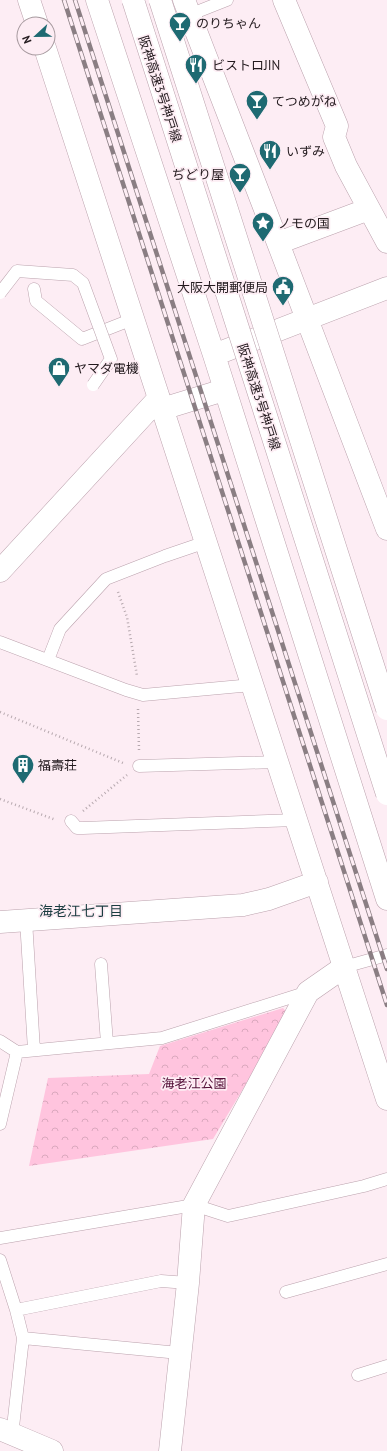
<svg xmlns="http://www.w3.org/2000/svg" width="387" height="1451" font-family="'PT Sans','Noto Sans JP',sans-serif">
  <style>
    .park { fill: url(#park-crowns) }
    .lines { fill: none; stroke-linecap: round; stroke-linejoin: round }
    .lane-casing { stroke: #bba2ad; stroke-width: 13 }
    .street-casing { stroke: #bba2ad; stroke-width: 23 }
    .primary-casing { stroke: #bba2ad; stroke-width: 23 }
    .path { stroke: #b7a9af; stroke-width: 2.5; stroke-dasharray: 1 3; stroke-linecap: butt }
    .lane { stroke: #fff; stroke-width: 12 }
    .street { stroke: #fff; stroke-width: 22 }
    .primary { stroke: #fff; stroke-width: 22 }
    .rail-casing { stroke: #8a7e83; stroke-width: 4.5 }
    .rail { stroke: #fdedf4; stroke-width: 3; stroke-dasharray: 9; stroke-linecap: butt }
    .lane-bridge-casing { stroke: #bba2ad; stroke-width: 13; stroke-linecap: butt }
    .highway-bridge-casing { stroke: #bba2ad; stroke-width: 23; stroke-linecap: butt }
    .lane-bridge { stroke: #fff; stroke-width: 12 }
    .highway-bridge { stroke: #fff; stroke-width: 22 }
    .labels { text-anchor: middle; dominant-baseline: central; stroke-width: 3.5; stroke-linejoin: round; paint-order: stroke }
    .poi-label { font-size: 13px; fill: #231a1e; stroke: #fdedf4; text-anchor: start }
    .street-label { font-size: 13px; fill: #231a1e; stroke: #fdedf4 }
    .park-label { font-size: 13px; fill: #530f37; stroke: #fdedf4 }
    .neighbourhood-label { font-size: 14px; fill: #1a3c40; stroke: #fdedf4 }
  </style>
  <defs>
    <pattern id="park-crowns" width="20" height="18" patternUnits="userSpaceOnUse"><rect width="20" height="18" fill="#ffc4de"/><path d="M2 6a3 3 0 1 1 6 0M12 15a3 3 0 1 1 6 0" fill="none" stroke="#daa8be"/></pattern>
  </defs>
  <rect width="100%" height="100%" fill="#fdedf4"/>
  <path class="park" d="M283,1008L288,1014L213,1139L29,1166L48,1078L149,1074L160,1046Z"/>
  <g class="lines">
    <g class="lane-casing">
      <path id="lane" d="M189,15L227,0
        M34,289L36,301L82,339L133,319
        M0,642L126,690L143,695L252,685
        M48,660L60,629L106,579L165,556L206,542
        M139,766L277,762
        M71,821L77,828H83L296,820
        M26,920L34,1050
        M101,964L107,1043
        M344,967L387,955
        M0,1041L17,1052L0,1124
        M17,1052L162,1038L308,992
        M0,1238L194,1205L228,1216L364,1186L387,1179
        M0,1260L16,1310L23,1338L12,1436
        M286,1292L387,1264
        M16,1310L161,1281L188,1283
        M23,1338L179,1353
        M358,1375L387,1366"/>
    </g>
    <g class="street-casing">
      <path id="street" d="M29,0L37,24
        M97,0L214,355L387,899
        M184,0L278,243L387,529
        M284,0L337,126L334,137L346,166L387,242
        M45,48L387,1099
        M278,243L369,209
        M214,355L387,288
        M162,409L224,390
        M0,571L159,398
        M0,922L243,905L269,899L317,882
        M170,1451L188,1283L194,1205L308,992L344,967"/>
    </g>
    <g class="primary-casing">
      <path id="primary" d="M0,1429L52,1451"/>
    </g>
    <path class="path" d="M118,592L127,617L137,676
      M138,709L139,750
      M0,712L123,763
      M0,799L56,820
      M83,811L127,775"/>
    <use href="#lane" class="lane"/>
    <use href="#street" class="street"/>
    <use href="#primary" class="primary"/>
    <g class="rail-casing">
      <path id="rail" d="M64,0L387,1005
        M75,0L387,969"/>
    </g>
    <use href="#rail" class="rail"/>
    <g class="lane-bridge-casing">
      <path id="lane-bridge" d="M0,293L17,271L73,275L83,283L111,359L93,385"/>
    </g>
    <g class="highway-bridge-casing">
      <path id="highway-bridge" d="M133,0L387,794
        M160,0L387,709"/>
    </g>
    <use href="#lane-bridge" class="lane-bridge"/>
    <use href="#highway-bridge" class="highway-bridge"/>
  </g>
  <defs>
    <g id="bar-pin" transform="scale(1.15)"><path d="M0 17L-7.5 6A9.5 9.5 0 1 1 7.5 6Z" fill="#1e6a72" stroke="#fdedf4"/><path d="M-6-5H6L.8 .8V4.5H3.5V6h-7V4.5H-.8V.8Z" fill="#fff"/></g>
    <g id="restaurant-pin" transform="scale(1.15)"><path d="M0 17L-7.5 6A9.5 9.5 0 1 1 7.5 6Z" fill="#1e6a72" stroke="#fdedf4"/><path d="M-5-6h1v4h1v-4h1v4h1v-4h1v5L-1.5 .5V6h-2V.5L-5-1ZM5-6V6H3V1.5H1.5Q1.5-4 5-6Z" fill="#fff"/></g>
    <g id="sight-pin" transform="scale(1.15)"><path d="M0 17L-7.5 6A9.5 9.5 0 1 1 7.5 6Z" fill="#1e6a72" stroke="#fdedf4"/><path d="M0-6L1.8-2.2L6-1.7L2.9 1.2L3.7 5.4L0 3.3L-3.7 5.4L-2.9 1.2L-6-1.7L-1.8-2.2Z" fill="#fff"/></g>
    <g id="civic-pin" transform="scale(1.15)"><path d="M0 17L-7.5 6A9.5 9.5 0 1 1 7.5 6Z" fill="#1e6a72" stroke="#fdedf4"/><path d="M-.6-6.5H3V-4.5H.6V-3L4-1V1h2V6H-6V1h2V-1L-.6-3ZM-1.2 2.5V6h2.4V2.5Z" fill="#fff"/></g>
    <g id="shop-pin" transform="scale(1.15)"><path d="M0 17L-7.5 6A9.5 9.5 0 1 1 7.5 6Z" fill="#1e6a72" stroke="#fdedf4"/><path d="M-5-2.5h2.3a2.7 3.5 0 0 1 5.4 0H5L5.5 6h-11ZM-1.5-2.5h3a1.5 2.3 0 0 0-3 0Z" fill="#fff"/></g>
    <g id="building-pin" transform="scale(1.15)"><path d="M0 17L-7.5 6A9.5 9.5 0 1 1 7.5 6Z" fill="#1e6a72" stroke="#fdedf4"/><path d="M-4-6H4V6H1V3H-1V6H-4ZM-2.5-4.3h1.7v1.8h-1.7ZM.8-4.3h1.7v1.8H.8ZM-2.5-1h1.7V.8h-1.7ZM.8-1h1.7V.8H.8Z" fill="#fff"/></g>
  </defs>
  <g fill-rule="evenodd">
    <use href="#bar-pin" x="180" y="23"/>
    <use href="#restaurant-pin" x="196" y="65"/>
    <use href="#bar-pin" x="257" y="101"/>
    <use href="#restaurant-pin" x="270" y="151"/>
    <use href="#bar-pin" x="240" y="174"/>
    <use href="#sight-pin" x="263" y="223"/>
    <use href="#civic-pin" x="283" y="287"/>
    <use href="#shop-pin" x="59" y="368"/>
    <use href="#building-pin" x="23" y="765"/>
  </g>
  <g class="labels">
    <g class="poi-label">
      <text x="196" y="23">のりちゃん</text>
      <text x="212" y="65">ビストロJIN</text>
      <text x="272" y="101">てつめがね</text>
      <text x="286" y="151">いずみ</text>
      <text x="224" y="174" text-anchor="end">ぢどり屋</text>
      <text x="278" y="223">ノモの国</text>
      <text x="268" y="287" text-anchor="end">大阪大開郵便局</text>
      <text x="74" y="368">ヤマダ電機</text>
      <text x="38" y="765">福壽荘</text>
    </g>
    <g class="street-label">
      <text transform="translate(160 89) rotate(72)">阪神高速3号神戸線</text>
      <text transform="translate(259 397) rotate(72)">阪神高速3号神戸線</text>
    </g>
    <g class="park-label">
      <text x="194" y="1083">海老江公園</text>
    </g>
    <g class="neighbourhood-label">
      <text x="81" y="911">海老江七丁目</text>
    </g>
  </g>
  <g transform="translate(36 36) rotate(248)"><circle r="19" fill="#fdedf4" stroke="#a6999e"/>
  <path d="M0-3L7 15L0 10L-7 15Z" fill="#1e6a72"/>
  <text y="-6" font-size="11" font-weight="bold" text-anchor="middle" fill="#231a1e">N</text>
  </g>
</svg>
